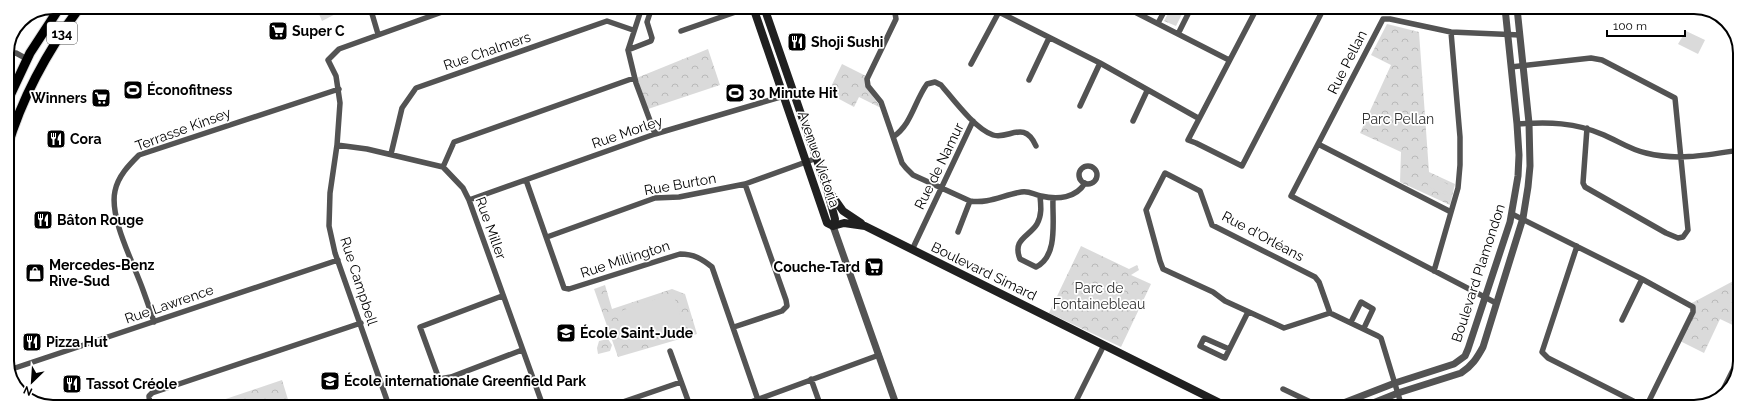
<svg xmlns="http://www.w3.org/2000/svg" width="1747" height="414" font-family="Raleway,sans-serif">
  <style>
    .park { fill: url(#park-crowns) }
    .garden { fill: #dadada }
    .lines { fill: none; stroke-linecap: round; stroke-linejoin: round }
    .primary-casing { stroke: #dbdbdb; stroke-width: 11 }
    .minor { stroke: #535353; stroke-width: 5.5 }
    .tertiary { stroke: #535353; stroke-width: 7 }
    .secondary { stroke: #202020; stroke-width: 8 }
    .primary { stroke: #000; stroke-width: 9 }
    .labels { text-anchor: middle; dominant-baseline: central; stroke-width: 3.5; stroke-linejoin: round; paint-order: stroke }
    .shield { fill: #fff; stroke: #4c4c4c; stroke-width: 1 }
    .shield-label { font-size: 13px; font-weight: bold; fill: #000 }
    .poi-label { font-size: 14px; font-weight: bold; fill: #000; stroke: #fff; text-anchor: start }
    .street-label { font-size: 14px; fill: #000; stroke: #fff }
    .park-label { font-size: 14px; fill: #313131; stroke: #fff }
    .rim { fill: none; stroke: #000; stroke-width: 2 }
  </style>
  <defs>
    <pattern id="park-crowns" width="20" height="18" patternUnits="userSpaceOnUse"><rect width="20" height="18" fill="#dadada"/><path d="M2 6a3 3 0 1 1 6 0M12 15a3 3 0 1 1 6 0" fill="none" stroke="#b9b9b9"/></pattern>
  </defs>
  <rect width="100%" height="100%" fill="#fff"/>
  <path class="park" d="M316,7H349L322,21Z
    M1171,8H1185L1176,26L1164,21Z
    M1387,24L1419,32L1429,172L1455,184L1450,205L1400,182L1401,152L1360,133L1391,65L1371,55Z
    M708,49L720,85L645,110L634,79Z
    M842,64L866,76L867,88L881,108L859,97L854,107L828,93Z
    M1081,246L1129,269L1137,265L1139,270L1131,275L1151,284L1121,347L1049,313Z
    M1739,278V328L1720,319L1704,353L1680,341L1693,312L1690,304Z
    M605,285L612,309L672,289L685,294L697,334L618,357L594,289Z
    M608,339L612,345L610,351L598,354L597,348L599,341Z
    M282,380L290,406H205Z"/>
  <path class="garden" d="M1686,31L1705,40L1698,54L1678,44Z
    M1432,176L1451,186L1446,195L1427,186Z
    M673,293L684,327L632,344L621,311Z"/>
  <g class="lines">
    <g class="primary-casing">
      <path id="primary" d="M7,102L30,53L60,7
        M7,148C22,97 48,50 80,7"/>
    </g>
    <path class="minor" d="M370,7L378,34
      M642,7L628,50L636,83L655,134
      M894,7L896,19L867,79L868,86L881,102L902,163L906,168L913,175L970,201C988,204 1003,195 1021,192C1029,190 1034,195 1041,196C1058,200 1076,198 1085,183
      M1127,8L1229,60
      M1257,8L1188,140L1196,143L1242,166L1324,8
      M999,12L1100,63L1198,118
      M1158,23L1166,8
      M681,31L750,7
      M1178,34L1191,8
      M628,50L651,41L652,38L647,22L652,7
      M7,55L16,53L27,59
      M971,64L1001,8
      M1511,67L1591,58L1602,60L1675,98L1688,230L1683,237L1678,238L1666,233L1585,187L1583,183L1587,128
      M1029,80L1049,38
      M1080,106L1100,63
      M1133,121L1147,91
      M1517,124C1548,122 1575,122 1604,135C1618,141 1631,150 1646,153C1677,161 1708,155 1740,150
      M893,137C912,124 914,102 927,84L935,82L941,85C953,99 975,129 993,135C1009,140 1024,119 1036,146
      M1318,144L1451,212
      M337,145L367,149L443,167L463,188L469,200L543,406
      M1738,151L1740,161
      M391,154L402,108L416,88L607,21L633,30
      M1079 175a9 9 0 1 1 18 0a9 9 0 1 1-18 0Z
      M443,167L454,142L634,78
      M526,180L564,288L569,289L680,254C694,254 702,259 712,267L758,400
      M1040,196C1041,206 1042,215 1037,224C1029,237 1012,239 1020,259L1036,267C1059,256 1052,219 1053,198
      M469,200L655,134L794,93
      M1512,214L1642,279L1693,307V312L1646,407
      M958,232L970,201
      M547,237L655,198L679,197L745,184L817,158
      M1577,246L1542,352L1548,358L1645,407
      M912,250L973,121
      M1434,271L1458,188L1460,165V137L1451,32
      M502,296L420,327L439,379L451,377L522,350
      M1496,303L1291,196L1383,19H1390L1451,32L1520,35
      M1330,313L1319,282L1315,277L1216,227L1212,225L1200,191L1165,173L1146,210L1160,261L1163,269L1213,292L1225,301L1284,328L1330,313L1378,336L1381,338L1402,407
      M1622,320L1642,279
      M154,322C151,312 147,301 143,290C134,264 109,218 115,191C118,176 129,165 139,155L339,89
      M1351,322L1361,302L1373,309L1364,328
      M734,327L782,311L787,306L786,300L745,184
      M1229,349L1204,338L1200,346L1225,358L1248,312
      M670,351L690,406
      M9,370L338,260
      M811,379L821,407
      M1283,389L1321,407
      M1719,398L1739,358
      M150,406L149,396L152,393L361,323
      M389,406L335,253L329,226L330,193L337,145L340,103L336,76L328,60L339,49L456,7
      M611,406L681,382
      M740,406L879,355
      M1073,407L1104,345"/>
    <path class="tertiary" d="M833,226L897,407
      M1333,407L1395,383L1454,364L1465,356L1468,349L1510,222L1518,176L1519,155L1517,124L1505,8
      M1363,407L1398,393L1461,373C1472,366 1477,358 1483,347L1523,218L1528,187L1530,166L1529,123L1517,8"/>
    <path class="secondary" d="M753,7L827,223L833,226
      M764,7L827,189L835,219L833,226
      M831,194L843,211L861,223
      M833,226L844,223L865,226L1228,407"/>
    <use href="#primary" class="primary"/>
  </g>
  <defs>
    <g id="supermarket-square" transform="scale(1)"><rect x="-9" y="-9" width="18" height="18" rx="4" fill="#000" stroke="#fff"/><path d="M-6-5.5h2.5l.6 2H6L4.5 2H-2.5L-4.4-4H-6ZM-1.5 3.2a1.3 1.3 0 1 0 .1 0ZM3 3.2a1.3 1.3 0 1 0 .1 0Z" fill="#fff"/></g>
    <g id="restaurant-square" transform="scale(1)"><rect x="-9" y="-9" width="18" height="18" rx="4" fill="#000" stroke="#fff"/><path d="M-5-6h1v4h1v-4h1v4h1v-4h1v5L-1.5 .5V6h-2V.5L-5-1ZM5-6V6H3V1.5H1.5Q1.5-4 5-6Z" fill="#fff"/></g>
    <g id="stadium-square" transform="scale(1)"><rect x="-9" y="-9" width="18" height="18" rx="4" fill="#000" stroke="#fff"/><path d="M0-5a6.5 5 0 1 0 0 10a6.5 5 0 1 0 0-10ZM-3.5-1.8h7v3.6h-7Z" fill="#fff"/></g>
    <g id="shop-square" transform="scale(1)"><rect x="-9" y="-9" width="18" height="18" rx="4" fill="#000" stroke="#fff"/><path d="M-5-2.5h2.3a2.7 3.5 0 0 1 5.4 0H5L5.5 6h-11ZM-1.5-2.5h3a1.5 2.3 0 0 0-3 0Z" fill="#fff"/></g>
    <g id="school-square" transform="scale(1)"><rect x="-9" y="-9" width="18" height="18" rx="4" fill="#000" stroke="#fff"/><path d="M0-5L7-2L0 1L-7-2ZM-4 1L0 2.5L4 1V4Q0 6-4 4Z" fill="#fff"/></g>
  </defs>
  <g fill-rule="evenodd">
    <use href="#supermarket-square" x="278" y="31"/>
    <use href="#restaurant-square" x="797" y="42"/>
    <use href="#stadium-square" x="133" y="90"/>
    <use href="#stadium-square" x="735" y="93"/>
    <use href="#supermarket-square" x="101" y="98"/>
    <use href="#restaurant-square" x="56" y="139"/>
    <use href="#restaurant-square" x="43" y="220"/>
    <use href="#supermarket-square" x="874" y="267"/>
    <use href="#shop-square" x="35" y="273"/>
    <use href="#school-square" x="566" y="333"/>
    <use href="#restaurant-square" x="32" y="342"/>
    <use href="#school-square" x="330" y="381"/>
    <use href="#restaurant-square" x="72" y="384"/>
  </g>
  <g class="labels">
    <rect class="shield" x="47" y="22" width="30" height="22" rx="3"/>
    <g class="shield-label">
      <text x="62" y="33">134</text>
    </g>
    <g class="poi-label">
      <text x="292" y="31">Super C</text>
      <text x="811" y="42">Shoji Sushi</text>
      <text x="147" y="90">Éconofitness</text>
      <text x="749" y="93">30 Minute Hit</text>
      <text x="87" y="98" text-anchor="end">Winners</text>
      <text x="70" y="139">Cora</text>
      <text x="57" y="220">Bâton Rouge</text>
      <text x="49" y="265">Mercedes-Benz<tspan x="49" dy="16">Rive-Sud</tspan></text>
      <text x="860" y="267" text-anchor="end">Couche-Tard</text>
      <text x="580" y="333">École Saint-Jude</text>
      <text x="46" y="342">Pizza Hut</text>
      <text x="344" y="381">École internationale Greenfield Park</text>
      <text x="86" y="384">Tassot Créole</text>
    </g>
    <g class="street-label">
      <text transform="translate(487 51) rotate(-19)">Rue Chalmers</text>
      <text transform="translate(1347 62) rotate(-63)">Rue Pellan</text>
      <text transform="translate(183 129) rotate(-20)">Terrasse Kinsey</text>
      <text transform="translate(627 132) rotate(-19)">Rue Morley</text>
      <text transform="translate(819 159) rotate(71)">Avenue Victoria</text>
      <text transform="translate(939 166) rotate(-64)">Rue de Namur</text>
      <text transform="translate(680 184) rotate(-10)">Rue Burton</text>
      <text transform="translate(491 228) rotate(70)">Rue Miller</text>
      <text transform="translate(1263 236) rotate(28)">Rue d'Orléans</text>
      <text transform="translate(625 259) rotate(-18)">Rue Millington</text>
      <text transform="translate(984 271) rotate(26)">Boulevard Simard</text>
      <text transform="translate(1478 273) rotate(-72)">Boulevard Plamondon</text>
      <text transform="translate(359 281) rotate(72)">Rue Campbell</text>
      <text transform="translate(169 304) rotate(-19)">Rue Lawrence</text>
    </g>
    <g class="park-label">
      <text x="1398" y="119">Parc Pellan</text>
      <text x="1099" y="288">Parc de<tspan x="1099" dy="16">Fontainebleau</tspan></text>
    </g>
  </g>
  <path d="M0 0H1747V414H0ZM53 14H1694A39 39 0 0 1 1733 53V361A39 39 0 0 1 1694 400H53A39 39 0 0 1 14 361V53A39 39 0 0 1 53 14Z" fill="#fff" fill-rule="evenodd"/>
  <path class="rim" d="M53 14H1694A39 39 0 0 1 1733 53V361A39 39 0 0 1 1694 400H53A39 39 0 0 1 14 361V53A39 39 0 0 1 53 14Z"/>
  <g transform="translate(32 382) rotate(205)" stroke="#ffffff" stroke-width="3" paint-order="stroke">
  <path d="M0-3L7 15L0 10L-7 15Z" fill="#000000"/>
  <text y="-6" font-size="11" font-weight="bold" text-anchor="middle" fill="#000000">N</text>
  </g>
  <path d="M1607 30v6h78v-6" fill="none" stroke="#000000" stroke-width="2"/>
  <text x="1613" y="30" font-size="12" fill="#000000" stroke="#ffffff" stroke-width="3" paint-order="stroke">100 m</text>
</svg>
